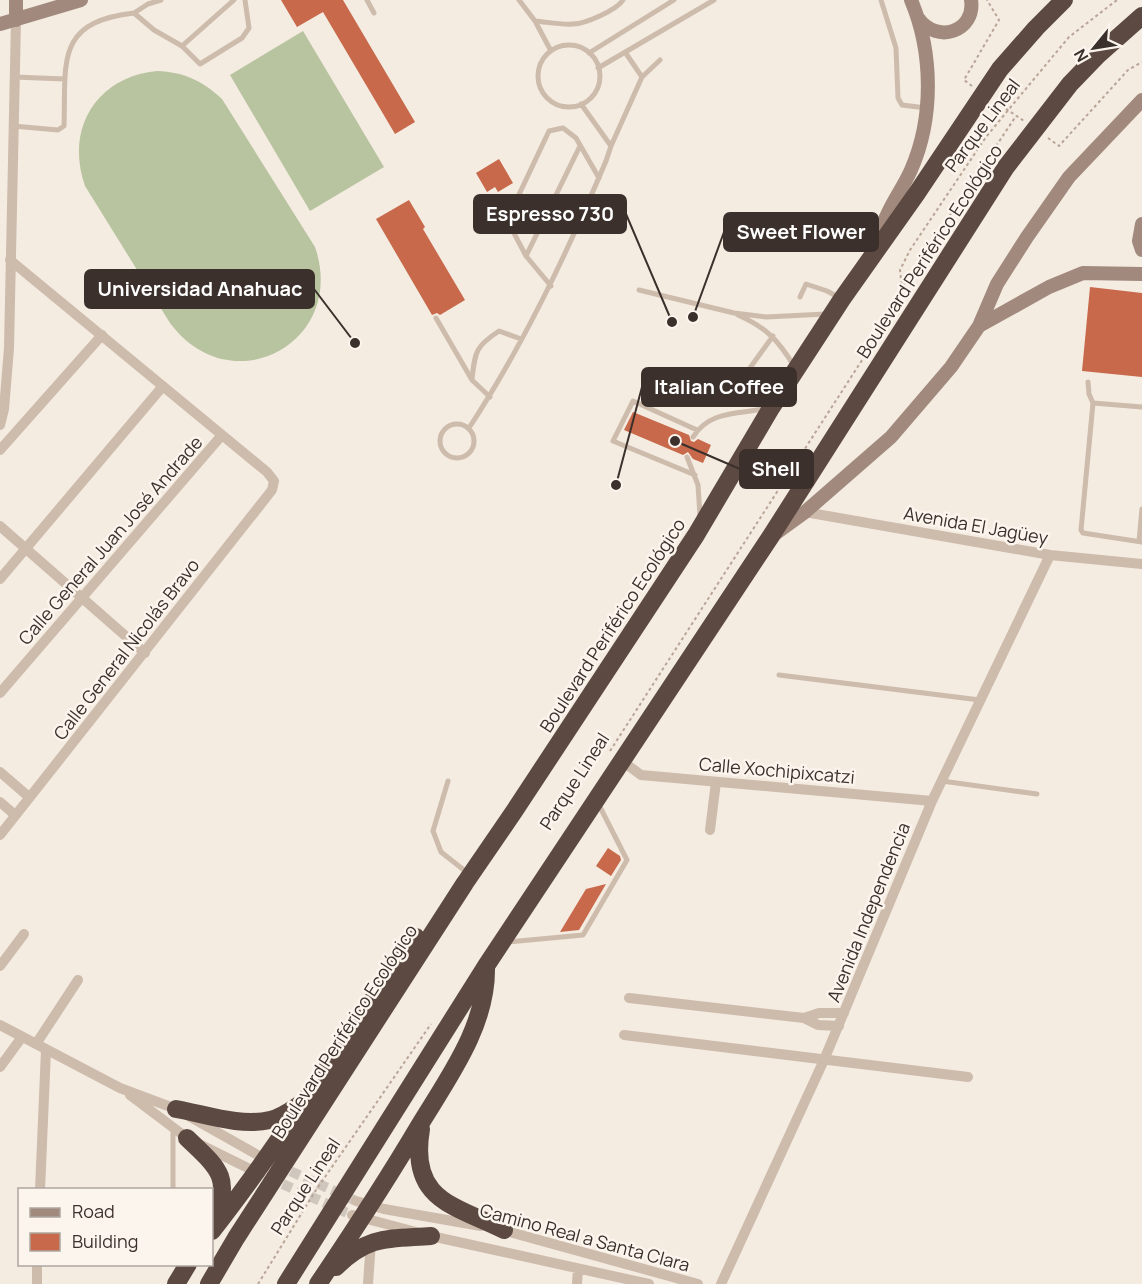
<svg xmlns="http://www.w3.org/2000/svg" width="1142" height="1284" font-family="Manrope,sans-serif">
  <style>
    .pitch { fill: #b8c4a0 }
    .building { fill: #c8694b }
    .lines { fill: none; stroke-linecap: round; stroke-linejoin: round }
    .street-tunnel { stroke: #cfc6bd; stroke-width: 10; stroke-dasharray: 10 5; stroke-linecap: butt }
    .path { stroke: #b9a596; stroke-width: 2; stroke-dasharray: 3 3; stroke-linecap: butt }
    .lane { stroke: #cdbbac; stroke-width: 5 }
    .street { stroke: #cdbbac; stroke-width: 10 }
    .secondary { stroke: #a18a7d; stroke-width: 14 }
    .highway { stroke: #5c4a42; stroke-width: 18 }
    .labels { text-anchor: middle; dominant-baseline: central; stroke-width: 5; stroke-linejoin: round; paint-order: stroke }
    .street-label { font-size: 18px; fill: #3b302b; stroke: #fbf5ee }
    .leader { fill: none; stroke: #3b302b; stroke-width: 2 }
    .callout-dot { fill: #3b302b; stroke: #fbf5ee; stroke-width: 2 }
    .callout { fill: #3b302b; stroke: #3b302b; stroke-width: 2 }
    .callout-label { font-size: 20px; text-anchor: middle; font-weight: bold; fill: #fff }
  </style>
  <rect width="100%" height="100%" fill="#f4ebe1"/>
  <path class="pitch" d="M303,31L384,167L310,211L230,75Z
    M157,71C184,72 203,81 222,99L315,247C348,343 231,405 170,323L85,186C65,129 96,77 157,71Z"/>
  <path class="building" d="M281,0H343L415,122L395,134L323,12L297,27Z
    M499,159L513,183L498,192L495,187L487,192L476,173Z
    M409,200L425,227L423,229L465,300L440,315L437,313L432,315L376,219Z
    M1090,287L1142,293V377L1082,371Z
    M633,412L689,435L691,441L694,442L698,439L711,445L703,463L693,459L688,452L683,455L624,430Z
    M608,848L620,856L621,860L611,876L596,866Z
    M606,884L579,930L560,932L586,889Z"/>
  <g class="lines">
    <path class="street-tunnel" d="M277,1165L356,1201
      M269,1178L352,1215"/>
    <path class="path" d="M972,86L964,80L999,20L987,0
      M996,102L1024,121
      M1048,138L1059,146L1128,70L1142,62
      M903,286L1016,116
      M610,751L895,309L902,288L900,270L910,250L986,137L1029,85L1069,37L1117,0
      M258,1284L316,1190L431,1024"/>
    <path class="lane" d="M234,0L182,46L200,64L242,38L249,28L245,0
      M367,0L374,13
      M519,0L535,21L551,51
      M881,0L896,48L898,98L902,105L926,108
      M134,13L148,4L161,0
      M535,21C547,22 561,25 573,24C585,24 617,10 623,0
      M538 76a31 31 0 1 1 62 0a31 31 0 1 1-62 0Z
      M625,52L642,77
      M589,53L674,0
      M598,68L714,0
      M14,77L65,79
      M13,126L58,130L64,126C66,62 55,22 134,13L154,30L182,46
      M611,146L642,77L660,60
      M804,225L852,242L871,253
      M526,256L580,146
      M551,286L526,256L507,220L549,131L563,128L576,138L599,178
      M639,290L734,313L766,317L826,314
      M800,297L806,284L827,291L840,298
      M738,315C767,328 778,340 794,366
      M436,318L472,380L490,397
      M773,336L747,372L776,392
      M472,379C475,351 476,346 499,331L521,339
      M1088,382L1089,394L1093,403L1081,530L1083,533L1142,542
      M1093,403L1142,407
      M440 441a17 17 0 1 1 34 0a17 17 0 1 1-34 0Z
      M469,428C524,344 567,253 606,161L611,146L581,104
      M693,437C709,411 737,414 764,409
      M687,457L698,485L700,516
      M695,475L613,441L633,401L697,430
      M1139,541L1142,509
      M779,675L980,700
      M448,781L433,831L441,852L469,874
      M942,781L1037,794
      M508,942L583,935L627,860L599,805
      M173,1128V1190"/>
    <path class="street" d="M0,425L4,409L9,348L16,20
      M0,450L102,335
      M805,512L1050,555L1142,564
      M0,526L145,653
      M0,579L163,386
      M0,693L222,435
      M622,761L641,775L932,801
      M0,772L29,797
      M0,802L15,815
      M710,830L716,782
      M0,835L272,490L274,481L267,472L10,260
      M0,966L24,934
      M629,998L804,1018L818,1025L839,1026
      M804,1018L819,1013H844
      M0,1025L120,1088L176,1109L270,1162
      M624,1035L968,1077
      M36,1044L78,980
      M0,1067L22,1037
      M130,1095L187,1138L260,1174
      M40,1190L46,1050
      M356,1201L384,1209L481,1226
      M352,1215L431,1236L649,1284
      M499,1229L698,1284
      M37,1284V1264
      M368,1284L371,1241
      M577,1284L578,1269
      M721,1284L824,1060L932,801L1050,555"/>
    <path class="secondary" d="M918,18C937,45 976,31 971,0
      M16,20V0
      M0,24L81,0
      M1142,224L1139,241L1142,250
      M879,241C881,233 883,222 887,215C894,199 904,186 911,170C934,118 933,52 911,0
      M979,326L1049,287L1083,273L1142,274
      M776,533L805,512L891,437L951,367L979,326L997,284L1027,237L1069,177L1142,100"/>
    <path class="highway" d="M176,1109C205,1114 240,1127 270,1120C280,1118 290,1111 299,1105
      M421,1129C409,1200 453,1205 504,1230
      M187,1138C217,1167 233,1177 214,1220
      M212,1231C286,1137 347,1034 416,937
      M336,1267C369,1235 388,1239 431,1236
      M176,1284L188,1264
      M209,1284L236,1238L465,883L515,810L696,535L771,408L842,299L917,193L1000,69L1036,28L1064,0
      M286,1284L486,966L771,536L1006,167L1070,84L1098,55L1142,16
      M318,1284C353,1232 387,1180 419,1126C448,1078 487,1026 486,968"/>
  </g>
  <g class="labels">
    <g class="street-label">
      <text transform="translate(982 125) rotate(-53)">Parque Lineal</text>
      <text transform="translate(929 251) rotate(-57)">Boulevard Periférico Ecológico</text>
      <text transform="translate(976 525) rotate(10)">Avenida El Jagüey</text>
      <text transform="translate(110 540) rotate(-49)">Calle General Juan José Andrade</text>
      <text transform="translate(612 625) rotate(-57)">Boulevard Periférico Ecológico</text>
      <text transform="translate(126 649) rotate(-52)">Calle General Nicolás Bravo</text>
      <text transform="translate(777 770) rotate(5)">Calle Xochipixcatzi</text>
      <text transform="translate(574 781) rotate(-57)">Parque Lineal</text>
      <text transform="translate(868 912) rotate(-68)">Avenida Independencia</text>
      <text transform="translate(344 1031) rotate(-57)">Boulevard Periférico Ecológico</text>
      <text transform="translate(305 1186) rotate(-57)">Parque Lineal</text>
      <text transform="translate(585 1237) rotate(15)">Camino Real a Santa Clara</text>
    </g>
  </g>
  <path class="leader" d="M672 322L626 214M693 317L724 232M355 343L314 289M616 485L642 387M675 441L740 469"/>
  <g class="callout-dot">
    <circle cx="672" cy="322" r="6"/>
    <circle cx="693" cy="317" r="6"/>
    <circle cx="355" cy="343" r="6"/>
    <circle cx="616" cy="485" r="6"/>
    <circle cx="675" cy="441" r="6"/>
  </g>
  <g class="callout">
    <rect x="474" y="195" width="152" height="38" rx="6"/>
    <rect x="724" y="213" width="154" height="38" rx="6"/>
    <rect x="85" y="270" width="229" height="38" rx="6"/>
    <rect x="642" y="368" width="154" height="38" rx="6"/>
    <rect x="740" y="450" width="73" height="38" rx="6"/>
  </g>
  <g class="callout-label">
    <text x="550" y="221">Espresso 730</text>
    <text x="801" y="239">Sweet Flower</text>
    <text x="200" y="296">Universidad Anahuac</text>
    <text x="719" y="394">Italian Coffee</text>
    <text x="776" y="476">Shell</text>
  </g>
  <rect x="18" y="1188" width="195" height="78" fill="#fbf5ee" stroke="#aea6a0" stroke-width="1.5"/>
  <rect x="30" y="1208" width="30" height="9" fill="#a18a7d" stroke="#aea6a0" stroke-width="1.5"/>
  <text x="72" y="1218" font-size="18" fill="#3b302b">Road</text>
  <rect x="30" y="1233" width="30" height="18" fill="#c8694b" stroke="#aea6a0" stroke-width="1.5"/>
  <text x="72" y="1248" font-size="18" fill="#3b302b">Building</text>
  <g transform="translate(1094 48) rotate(240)" stroke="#fbf5ee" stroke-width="4.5" paint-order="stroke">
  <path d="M0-4.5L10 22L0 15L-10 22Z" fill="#3b302b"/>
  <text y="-9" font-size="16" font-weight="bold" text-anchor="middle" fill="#3b302b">N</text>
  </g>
</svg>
